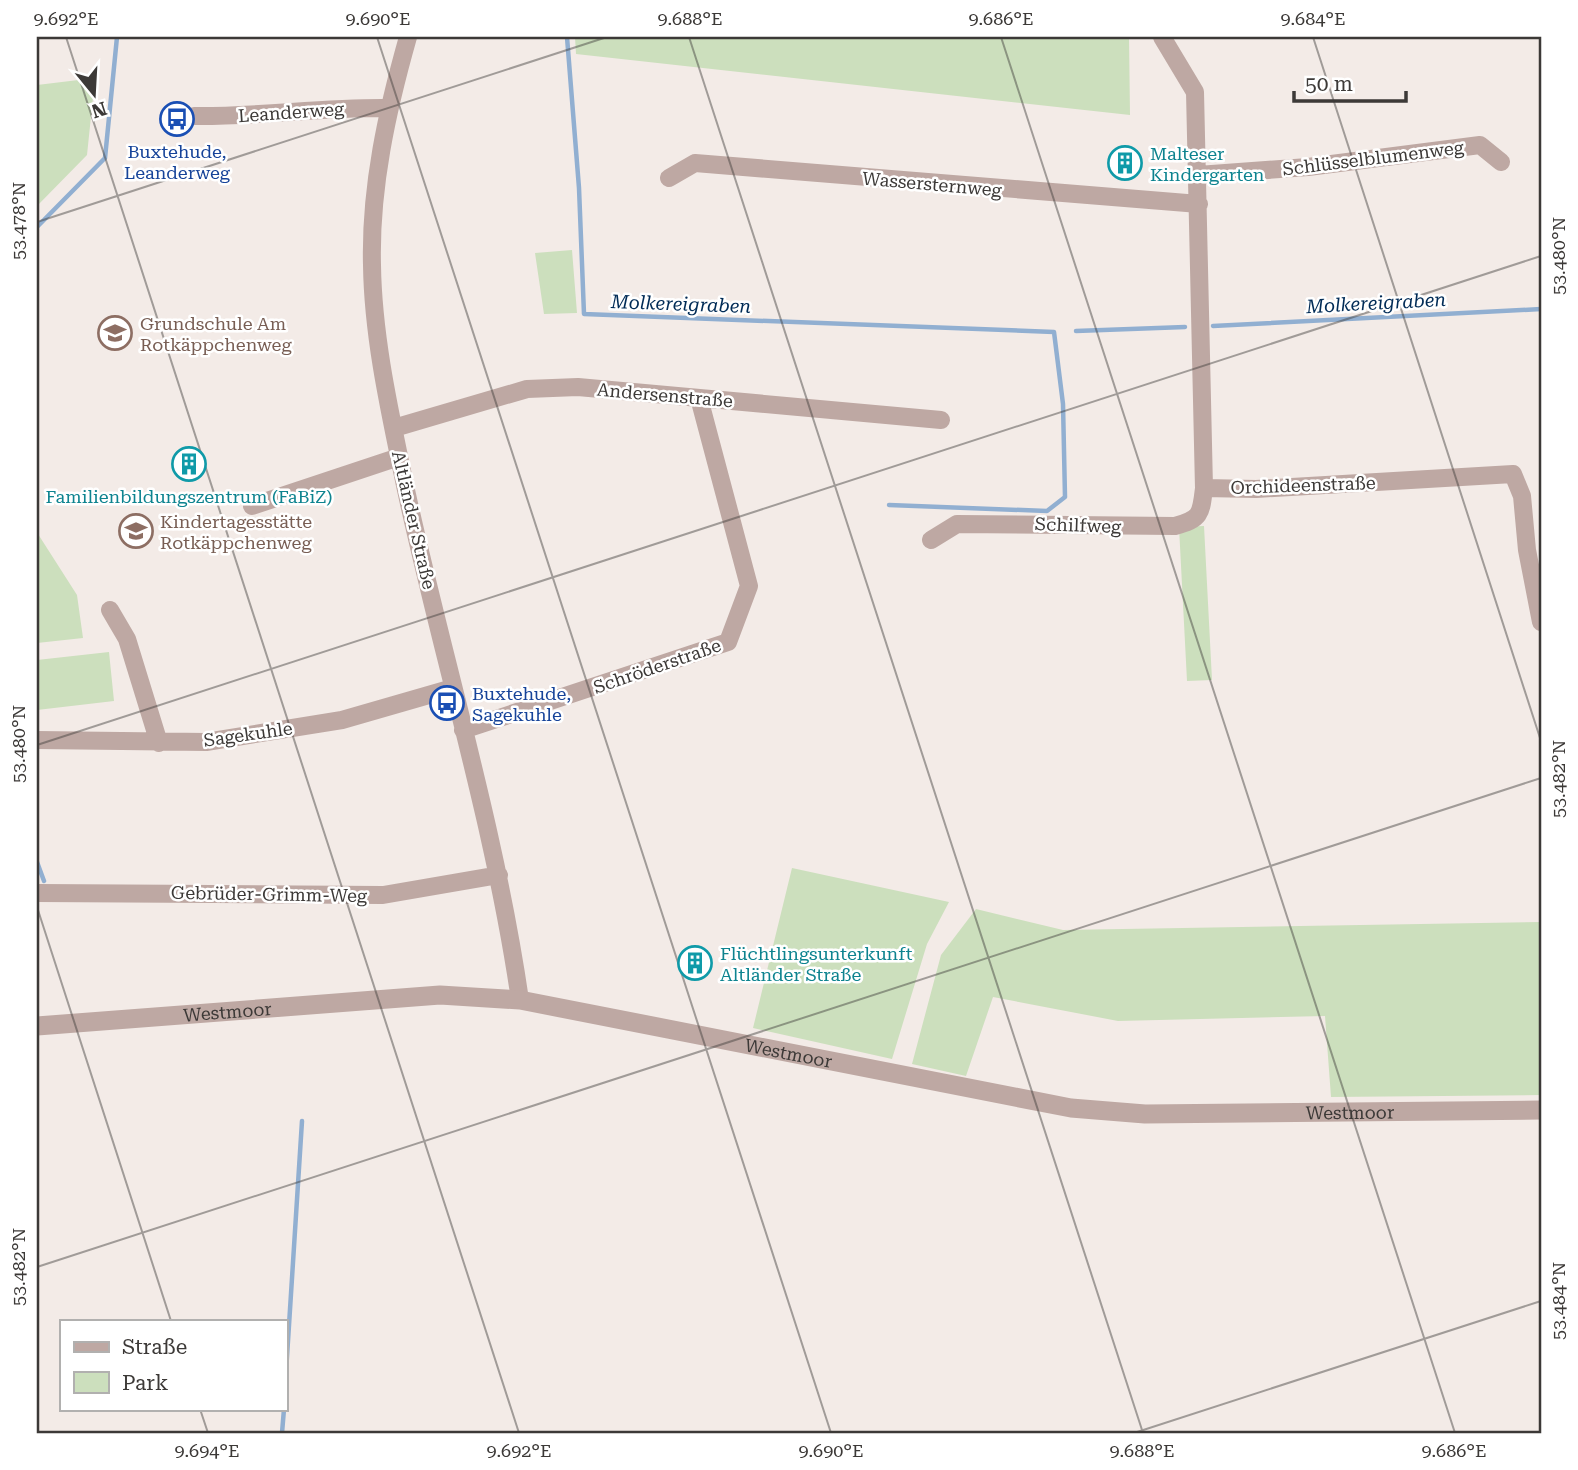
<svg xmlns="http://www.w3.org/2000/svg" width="1578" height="1470" font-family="'Roboto Serif',serif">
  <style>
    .green { fill: #ccdfbd }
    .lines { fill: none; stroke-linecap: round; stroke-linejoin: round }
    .stream { stroke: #91afd1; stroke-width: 4.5 }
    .minor { stroke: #bea8a3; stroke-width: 18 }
    .tertiary { stroke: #bea8a3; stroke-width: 19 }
    .ticks { fill: none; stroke: #3c3937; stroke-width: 2; stroke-opacity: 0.45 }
    .labels { text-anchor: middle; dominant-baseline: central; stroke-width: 5; stroke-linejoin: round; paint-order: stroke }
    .street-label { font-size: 18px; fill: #3c3937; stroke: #fff }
    .transit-label { font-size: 18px; fill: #164399; stroke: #fff }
    .culture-label { font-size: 18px; fill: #0d838f; stroke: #fff; text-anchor: start }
    .education-label { font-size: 18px; fill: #785e54; stroke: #fff; text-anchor: start }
    .water-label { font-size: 19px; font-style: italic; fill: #002b56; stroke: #fff }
    .neatline { fill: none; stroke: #3c3937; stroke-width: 2.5 }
    .ticks-label { font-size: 18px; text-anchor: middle; fill: #3c3937 }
  </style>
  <rect width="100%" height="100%" fill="#f3ebe7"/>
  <path class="green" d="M575,37H1129L1130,115L576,54Z
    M95,78L87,155L37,206V85Z
    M572,250L577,313L544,314L535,253Z
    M1204,526L1212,680L1187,681L1179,527Z
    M38,534L77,595L83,638L37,643Z
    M109,652L114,701L37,710V660Z
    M792,868L949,902L927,944L892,1059L753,1028Z
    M976,909L1063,930L1541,922V1095L1331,1097L1325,1016L1118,1021L993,997L966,1076L912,1064L941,955Z"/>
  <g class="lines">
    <path class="stream" d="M567,37L579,188L584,314L1054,332L1063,404L1065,497L1047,511L889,505
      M37,227L105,158L117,37
      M1213,326L1541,309
      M1076,331L1185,327
      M37,862L44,881
      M285,1388L302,1121
      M282,1433L284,1409"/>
    <path class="minor" d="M408,37C387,111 370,188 372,265C373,340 391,417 406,490C443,660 495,827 520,1000
      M1162,37L1195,92L1204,488L1256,489L1513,474L1522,496L1527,550L1541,622
      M194,116C259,117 323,107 388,108
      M1198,175L1308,167L1480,145L1501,162
      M669,178L695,163L1199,204
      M394,428L527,389L578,387L941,420
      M252,506L399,457
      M931,540L957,524L1175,526C1201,519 1201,514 1204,488
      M110,610L127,639L159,743
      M463,730L728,642L749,586L699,398
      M37,740L206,742L342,720L453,688
      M37,893L383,895L499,875"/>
    <path class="tertiary" id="s1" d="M37,1026L440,995L520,1000L1071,1108L1145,1114L1541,1110"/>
  </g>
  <path class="ticks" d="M66,37L519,1433M377,37L831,1433M689,37L1143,1433M1001,37L1455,1433M1313,37L1541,741M37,222L607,37M37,745L1541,256M37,907L171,1321M37,1267L1541,778M200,1409L208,1433M1134,1433L1541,1301"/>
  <defs>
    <g id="bus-ring" transform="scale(1.75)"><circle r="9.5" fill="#fff" stroke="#1a4fb4" stroke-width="1.5"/><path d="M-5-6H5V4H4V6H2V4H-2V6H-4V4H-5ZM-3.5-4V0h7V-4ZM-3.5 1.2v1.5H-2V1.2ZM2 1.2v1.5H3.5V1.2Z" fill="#1a4fb4"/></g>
    <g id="building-ring" transform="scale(1.75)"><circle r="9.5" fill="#fff" stroke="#0f9aa8" stroke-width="1.5"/><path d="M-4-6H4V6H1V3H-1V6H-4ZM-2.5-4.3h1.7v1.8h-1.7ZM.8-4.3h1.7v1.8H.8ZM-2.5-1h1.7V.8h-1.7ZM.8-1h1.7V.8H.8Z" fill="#0f9aa8"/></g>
    <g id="school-ring" transform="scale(1.75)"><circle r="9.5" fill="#fff" stroke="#8d6e63" stroke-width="1.5"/><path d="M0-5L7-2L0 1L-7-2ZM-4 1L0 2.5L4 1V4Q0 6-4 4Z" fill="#8d6e63"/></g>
  </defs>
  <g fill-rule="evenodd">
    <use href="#bus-ring" x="177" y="119"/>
    <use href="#building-ring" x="1125" y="163"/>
    <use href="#school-ring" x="115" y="333"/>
    <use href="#building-ring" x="189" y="464"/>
    <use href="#school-ring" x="136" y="531"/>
    <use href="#bus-ring" x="447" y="703"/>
    <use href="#building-ring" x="695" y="963"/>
  </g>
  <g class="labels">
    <g class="street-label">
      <text transform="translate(291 112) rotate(-4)">Leanderweg</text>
      <text transform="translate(1373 158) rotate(-7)">Schlüsselblumenweg</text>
      <text transform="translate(932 184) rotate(5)">Wassersternweg</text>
      <text transform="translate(665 395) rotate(5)">Andersenstraße</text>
      <text transform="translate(1303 485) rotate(-2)">Orchideenstraße</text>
      <text transform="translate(414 520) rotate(77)">Altländer Straße</text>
      <text transform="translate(1078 525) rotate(2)">Schilfweg</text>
      <text transform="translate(657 666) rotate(-19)">Schröderstraße</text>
      <text transform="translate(248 734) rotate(-8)">Sagekuhle</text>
      <text transform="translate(269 894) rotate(1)">Gebrüder-Grimm-Weg</text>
      <text stroke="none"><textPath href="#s1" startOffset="191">Westmoor</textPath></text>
      <text stroke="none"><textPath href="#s1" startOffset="758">Westmoor</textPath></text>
      <text stroke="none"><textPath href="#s1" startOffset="1325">Westmoor</textPath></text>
    </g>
    <g class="transit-label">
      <text x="177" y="151">Buxtehude,<tspan x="177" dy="21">Leanderweg</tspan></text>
      <text x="472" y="693" text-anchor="start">Buxtehude,<tspan x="472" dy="21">Sagekuhle</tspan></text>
    </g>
    <g class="culture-label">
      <text x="1150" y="153">Malteser<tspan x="1150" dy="21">Kindergarten</tspan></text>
      <text x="189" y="496" text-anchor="middle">Familienbildungszentrum (FaBiZ)</text>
      <text x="720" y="953">Flüchtlingsunterkunft<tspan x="720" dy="21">Altländer Straße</tspan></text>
    </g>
    <g class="education-label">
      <text x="140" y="323">Grundschule Am<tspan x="140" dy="21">Rotkäppchenweg</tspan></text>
      <text x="160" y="521">Kindertagesstätte<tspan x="160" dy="21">Rotkäppchenweg</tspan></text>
    </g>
    <g class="water-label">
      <text transform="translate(1376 303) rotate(-3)">Molkereigraben</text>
      <text transform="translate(681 304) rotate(2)">Molkereigraben</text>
    </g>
  </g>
  <rect width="1578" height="1470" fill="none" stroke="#ffffff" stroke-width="77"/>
  <rect x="60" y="1320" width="228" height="91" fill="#ffffff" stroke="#b1b0af" stroke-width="2"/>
  <rect x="74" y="1342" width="35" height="10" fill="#bea8a3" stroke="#b1b0af" stroke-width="2"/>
  <text x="122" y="1354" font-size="21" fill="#3c3937">Straße</text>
  <rect x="74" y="1372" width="35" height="21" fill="#ccdfbd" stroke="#b1b0af" stroke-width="2"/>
  <text x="122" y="1390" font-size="21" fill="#3c3937">Park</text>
  <g transform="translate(94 94) rotate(162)" stroke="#ffffff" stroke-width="5" paint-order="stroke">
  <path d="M0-5L12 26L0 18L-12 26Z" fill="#3c3937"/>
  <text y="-10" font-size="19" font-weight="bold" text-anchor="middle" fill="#3c3937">N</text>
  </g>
  <path d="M1294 91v10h112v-10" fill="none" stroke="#3c3937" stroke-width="3.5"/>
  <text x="1305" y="91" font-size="21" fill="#3c3937" stroke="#ffffff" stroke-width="5" paint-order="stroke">50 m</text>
  <rect x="38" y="38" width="1502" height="1394" class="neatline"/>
  <g class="ticks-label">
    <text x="66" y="25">9.692°E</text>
    <text x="378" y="25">9.690°E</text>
    <text x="690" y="25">9.688°E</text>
    <text x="1001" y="25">9.686°E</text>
    <text x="1313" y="25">9.684°E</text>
    <text transform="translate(19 221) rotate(-90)" y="6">53.478°N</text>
    <text transform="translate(1559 256) rotate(-90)" y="6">53.480°N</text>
    <text transform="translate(19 744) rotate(-90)" y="6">53.480°N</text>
    <text transform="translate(1559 779) rotate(-90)" y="6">53.482°N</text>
    <text transform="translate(19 1267) rotate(-90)" y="6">53.482°N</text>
    <text transform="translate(1559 1301) rotate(-90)" y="6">53.484°N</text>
    <text x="207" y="1457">9.694°E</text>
    <text x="519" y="1457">9.692°E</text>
    <text x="831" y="1457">9.690°E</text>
    <text x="1142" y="1457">9.688°E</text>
    <text x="1454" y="1457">9.686°E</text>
  </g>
</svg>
